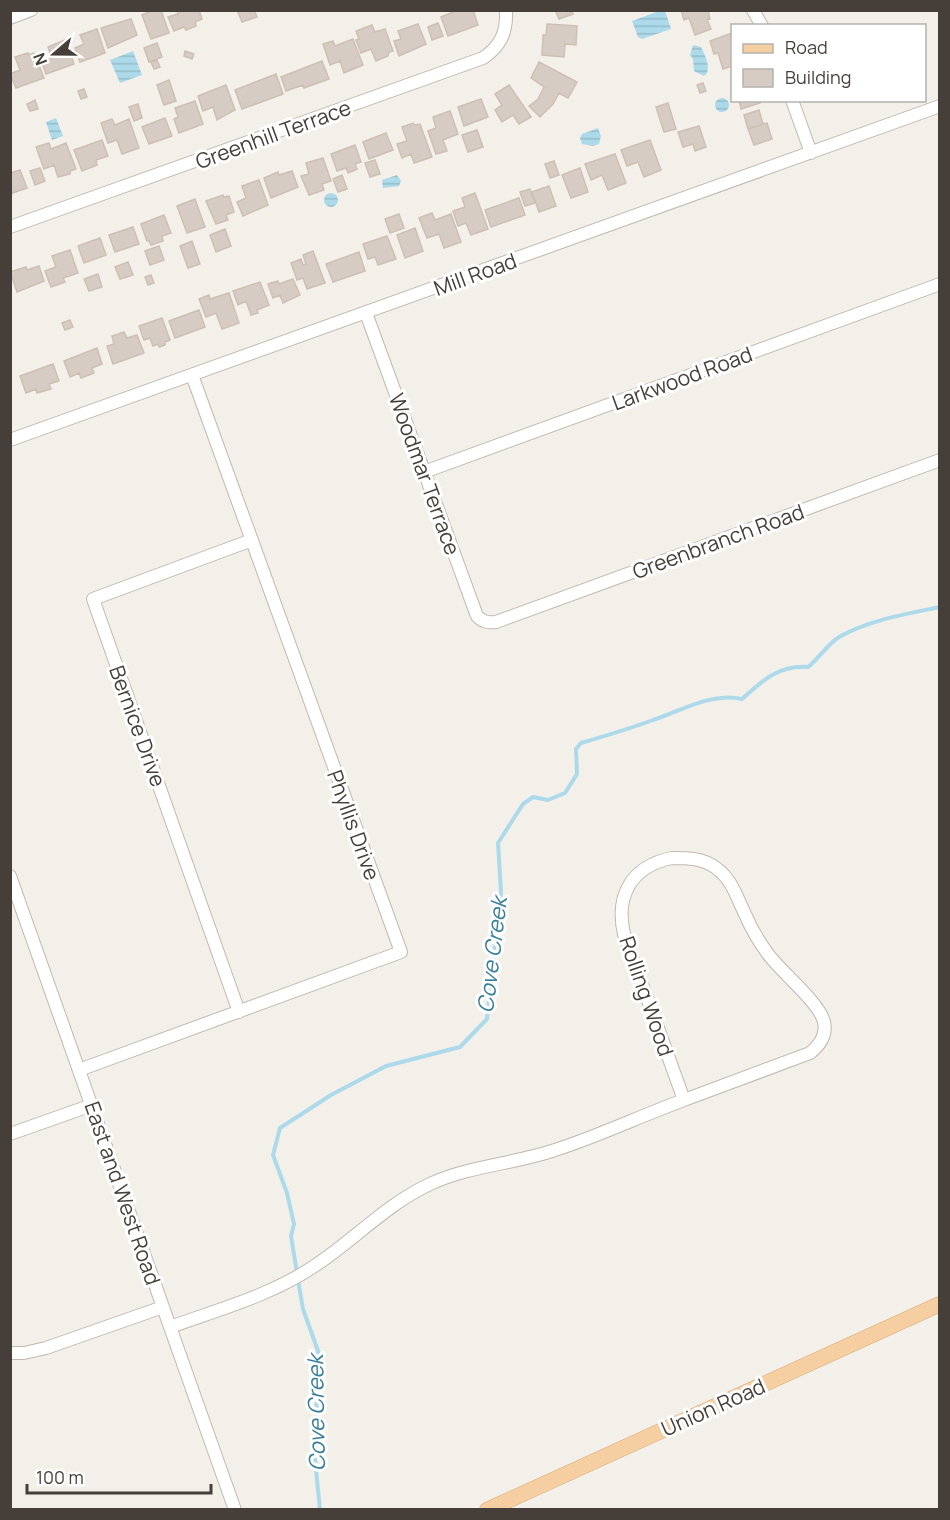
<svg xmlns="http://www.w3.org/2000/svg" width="950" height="1520" font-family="Manrope,sans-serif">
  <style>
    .water { fill: url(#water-rules) }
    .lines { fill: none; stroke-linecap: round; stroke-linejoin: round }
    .stream { stroke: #acdaea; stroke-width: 4 }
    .building { fill: #d7ccc3; stroke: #cebfb4; stroke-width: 1.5 }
    .minor-casing { stroke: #c1b8b0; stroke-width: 14 }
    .major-casing { stroke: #d8a972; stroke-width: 16 }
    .minor { stroke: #fff; stroke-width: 12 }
    .major { stroke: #f5cfa1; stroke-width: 15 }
    .labels { text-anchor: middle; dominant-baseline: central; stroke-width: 6; stroke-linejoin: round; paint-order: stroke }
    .street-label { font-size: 21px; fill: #463e38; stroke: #fff }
    .water-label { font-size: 22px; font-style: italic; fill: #377f99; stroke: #fff }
  </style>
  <defs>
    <pattern id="water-rules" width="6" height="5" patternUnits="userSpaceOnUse" patternTransform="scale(1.5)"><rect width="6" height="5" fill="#acdaea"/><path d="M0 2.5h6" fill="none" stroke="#95bcc9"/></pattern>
  </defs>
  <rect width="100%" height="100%" fill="#f3efe9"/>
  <path class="water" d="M659,11H665L671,29L642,39L638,37L632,21Z
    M693,45L701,47C705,56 710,64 707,73L704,76L694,71L693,59L690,55Z
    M133,51L142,75L120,83L110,60Z
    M715 105a7 7 0 1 1 14 0a7 7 0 1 1-14 0Z
    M56,118L63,136L52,140L46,122Z
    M598,128L601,136L599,144L593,146L582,144L580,138L582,134Z
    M397,175L401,181L399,186L383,188L382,180Z
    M324 200a7 7 0 1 1 14 0a7 7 0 1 1-14 0Z"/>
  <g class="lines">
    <path class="stream" d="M297,1273L291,1236L294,1224L287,1193L273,1155L280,1128L331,1095L386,1066L460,1047L487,1019L501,891L498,843L523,804L533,797L548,800L565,793L577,774L576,749L581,743C605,736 629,729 653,720C681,711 711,692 742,699C763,680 779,665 808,667C818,659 830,642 839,637C869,620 906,614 940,607
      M298,1280L303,1309L318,1351L315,1460L320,1510"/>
  </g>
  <path class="building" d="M153,10H161L169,33L151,39L142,15Z
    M177,10H199L202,19L195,22L196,26L186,30L184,27L174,31L168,17L178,14Z
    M237,10H254L257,17L242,22Z
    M458,10H473L478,25L448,36L441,17Z
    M555,10H571L573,14L559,19Z
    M681,10H708L710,19L707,20L711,29L695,35L689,18L684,20Z
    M131,19L137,35L108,48L101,28Z
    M438,23L443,36L432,40L428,27Z
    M418,24L426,44L399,56L394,41L401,39L398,31Z
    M547,24L577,26L576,45L565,44L564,57L542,55L543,35H546Z
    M372,25L375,32L385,29L393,51L389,52L388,56L376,61L371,49L361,53L356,40L359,39L356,31Z
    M97,29L105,53L80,62L75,48L84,44L80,35Z
    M732,33V66L723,69L718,53L714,54L710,41Z
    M353,39L363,65L344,73L340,61L330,65L323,44L333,41L335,46Z
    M65,40L74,64L46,74L41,60L51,56L48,47Z
    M157,43L162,57L149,62L144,48Z
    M185,51L194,54L192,59L184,56Z
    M28,53L29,55L34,53L44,78L16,88L10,74L20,70L15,57Z
    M157,60L160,67L154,69L151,62Z
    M322,61L329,79L304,88L303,85L286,91L281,77Z
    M539,62L577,82L568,98L559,93L553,104L540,117L529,106L538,99L544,87L531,78Z
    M276,74L283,94L242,109L235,90Z
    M169,80L176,101L164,105L157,85Z
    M703,83L706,91L700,93L697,85Z
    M226,85L235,110L217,120L213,107L203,111L198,96Z
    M509,85L531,117L519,124L513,115L502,122L495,110L502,105L495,94Z
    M84,89L87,97L81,99L78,91Z
    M481,99L488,117L464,126L458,107Z
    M35,100L38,109L30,111L27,104Z
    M739,100H760V103L741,109Z
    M195,101L203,124L179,133L174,119L178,117L175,108Z
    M668,103L676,129L664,132L656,107Z
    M138,104L142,118L134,121L129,107Z
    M759,110L763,124L748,129L744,115Z
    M450,111L458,134L443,140L447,151L436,154L428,131L436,128L433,117Z
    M165,118L172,136L149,144L142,127Z
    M112,119L115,125L129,119L139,148L122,154L117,140L108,143L101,123Z
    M413,123L415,125L420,124L432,157L414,163L411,154L402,158L397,144L407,141L402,127Z
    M767,123L772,139L754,145L748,129Z
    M699,126L706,147L695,151L693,144L683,147L678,132Z
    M477,130L483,147L468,152L462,135Z
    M386,133L393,150L369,159L363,142Z
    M102,140L108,156L96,160L97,165L82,171L74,150Z
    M650,140L661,170L644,177L638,162L627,166L621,150Z
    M49,143L51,149L66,143L76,169L70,171V174L58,177L54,165L44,169L36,147Z
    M355,145L361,162L355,164L357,169L348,173L346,168L337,171L331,154Z
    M615,154L626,183L608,190L602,175L591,180L585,164Z
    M323,158L331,181L322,184L324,190L309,195L301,176L309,174L306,163Z
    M375,160L380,174L370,177L365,163Z
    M554,161L559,175L550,178L545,164Z
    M40,168L45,181L35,185L30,171Z
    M580,168L588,192L571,198L562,175Z
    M20,170L27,188L10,194V173Z
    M292,171L298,187L271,198L264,178L278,172L279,175Z
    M342,175L347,189L338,192L333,179Z
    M259,180L268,205L243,216L237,202L246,198L242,186Z
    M549,186L556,206L539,212L532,192Z
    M530,189L535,203L525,206L520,192Z
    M475,193L488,229L471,235L466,223L458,226L453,211L465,207L462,198Z
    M223,195V197L229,196L234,212L226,215L228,220L216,224L206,201Z
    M519,198L525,215L491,227L485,210Z
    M195,199L205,227L187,233L177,206Z
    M432,213L435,220L451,214L461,242L444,248L439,234L427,238L419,218Z
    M399,214L404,228L390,233L385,219Z
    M164,215L171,233L162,236L163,241L151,245L149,241H147L141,224Z
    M133,227L139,244L115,252L109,235Z
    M415,228L423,251L405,258L397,235Z
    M225,229L231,246L216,252L210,235Z
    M387,236L396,259L378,265L375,257L368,259L363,244Z
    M100,238L106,255L84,263L78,246Z
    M192,241L200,264L188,268L180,246Z
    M159,246L164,260L150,265L145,251Z
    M70,250L78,273L63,278L65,282L51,287L45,271L56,267L52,256Z
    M313,251L325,283L307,289L303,278L297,280L291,263L301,259L303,265L306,264L303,255Z
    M359,252L365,271L333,282L326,264Z
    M128,262L133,275L120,279L115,267Z
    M39,266L44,281L17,292L10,272L26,267L27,270Z
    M98,274L102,287L89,291L84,279Z
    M151,275L154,283L148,285L145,277Z
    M293,279L300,295L283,303L280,295L273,298L268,284L278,281L279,284Z
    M260,282L269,305L257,310L258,313L251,315L246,301L238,305L233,291Z
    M229,293L239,323L222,329L216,313L206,317L199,299L209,295L210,299Z
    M199,310L205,327L175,338L169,321Z
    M162,318L170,340L165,342V345L159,347L158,344L153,346L150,338L144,340L139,326Z
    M70,320L73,327L65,330L62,323Z
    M124,332L127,338L137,335L144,353L113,364L107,346L114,344L112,336Z
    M97,348L102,364L92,368L94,373L81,378L79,373L70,377L64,361Z
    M53,364L59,381L49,384L51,389L37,393L36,389L26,393L20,376Z"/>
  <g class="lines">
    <g class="minor-casing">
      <path id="minor" d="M753,10L762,26
        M10,18L31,10
        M792,100L811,153
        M10,227L483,58C501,46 507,32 506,10
        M366,313L477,616C483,622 488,623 496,622L940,460
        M10,440L940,106
        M424,472L940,284
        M672,858C688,858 703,858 716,868C732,879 737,898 745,914C751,928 759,942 768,954C781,972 820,1003 824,1022C827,1035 820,1045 810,1053L684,1100L624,934C615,895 632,866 672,858Z
        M10,876L235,1510
        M239,1012L93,599L252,540
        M79,1070L401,952L192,375
        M10,1134L92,1105
        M170,1327C220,1309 272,1295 316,1265C355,1239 387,1204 430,1184C469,1166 512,1164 552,1151C597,1137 640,1116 684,1100
        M10,1353H24L46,1348L163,1307"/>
    </g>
    <g class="major-casing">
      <path id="major" d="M487,1510L940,1304"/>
    </g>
    <use href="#minor" class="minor"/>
    <use href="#major" class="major"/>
  </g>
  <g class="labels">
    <g class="street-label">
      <text transform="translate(273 134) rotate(-20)">Greenhill Terrace</text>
      <text transform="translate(475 274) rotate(-20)">Mill Road</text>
      <text transform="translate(682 378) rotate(-20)">Larkwood Road</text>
      <text transform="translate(425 474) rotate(70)">Woodmar Terrace</text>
      <text transform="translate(718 541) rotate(-20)">Greenbranch Road</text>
      <text transform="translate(138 726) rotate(70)">Bernice Drive</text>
      <text transform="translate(354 825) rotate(70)">Phyllis Drive</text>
      <text transform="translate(647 996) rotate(71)">Rolling Wood</text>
      <text transform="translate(123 1193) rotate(71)">East and West Road</text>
      <text transform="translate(713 1407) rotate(-24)">Union Road</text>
    </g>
    <g class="water-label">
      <text transform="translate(492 955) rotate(-83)">Cove Creek</text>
      <text transform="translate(316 1413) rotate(-91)">Cove Creek</text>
    </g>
  </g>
  <rect width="950" height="1520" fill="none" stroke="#463e38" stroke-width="24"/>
  <rect x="731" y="24" width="195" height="78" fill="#ffffff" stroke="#b5b2af" stroke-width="1.5"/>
  <rect x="743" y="44" width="30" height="9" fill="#f5cfa1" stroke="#b5b2af" stroke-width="1.5"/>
  <text x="785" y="54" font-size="18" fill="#463e38">Road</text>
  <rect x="743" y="69" width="30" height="18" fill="#d7ccc3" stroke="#b5b2af" stroke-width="1.5"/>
  <text x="785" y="84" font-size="18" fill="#463e38">Building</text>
  <g transform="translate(54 54) rotate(250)" stroke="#ffffff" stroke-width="4.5" paint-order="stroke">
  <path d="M0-4.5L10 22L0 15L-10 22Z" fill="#463e38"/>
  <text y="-9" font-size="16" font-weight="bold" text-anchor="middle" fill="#463e38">N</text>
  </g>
  <path d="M27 1484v9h184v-9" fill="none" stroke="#463e38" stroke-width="3"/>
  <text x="36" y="1484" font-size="18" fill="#463e38" stroke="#ffffff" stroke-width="4.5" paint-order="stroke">100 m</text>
</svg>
